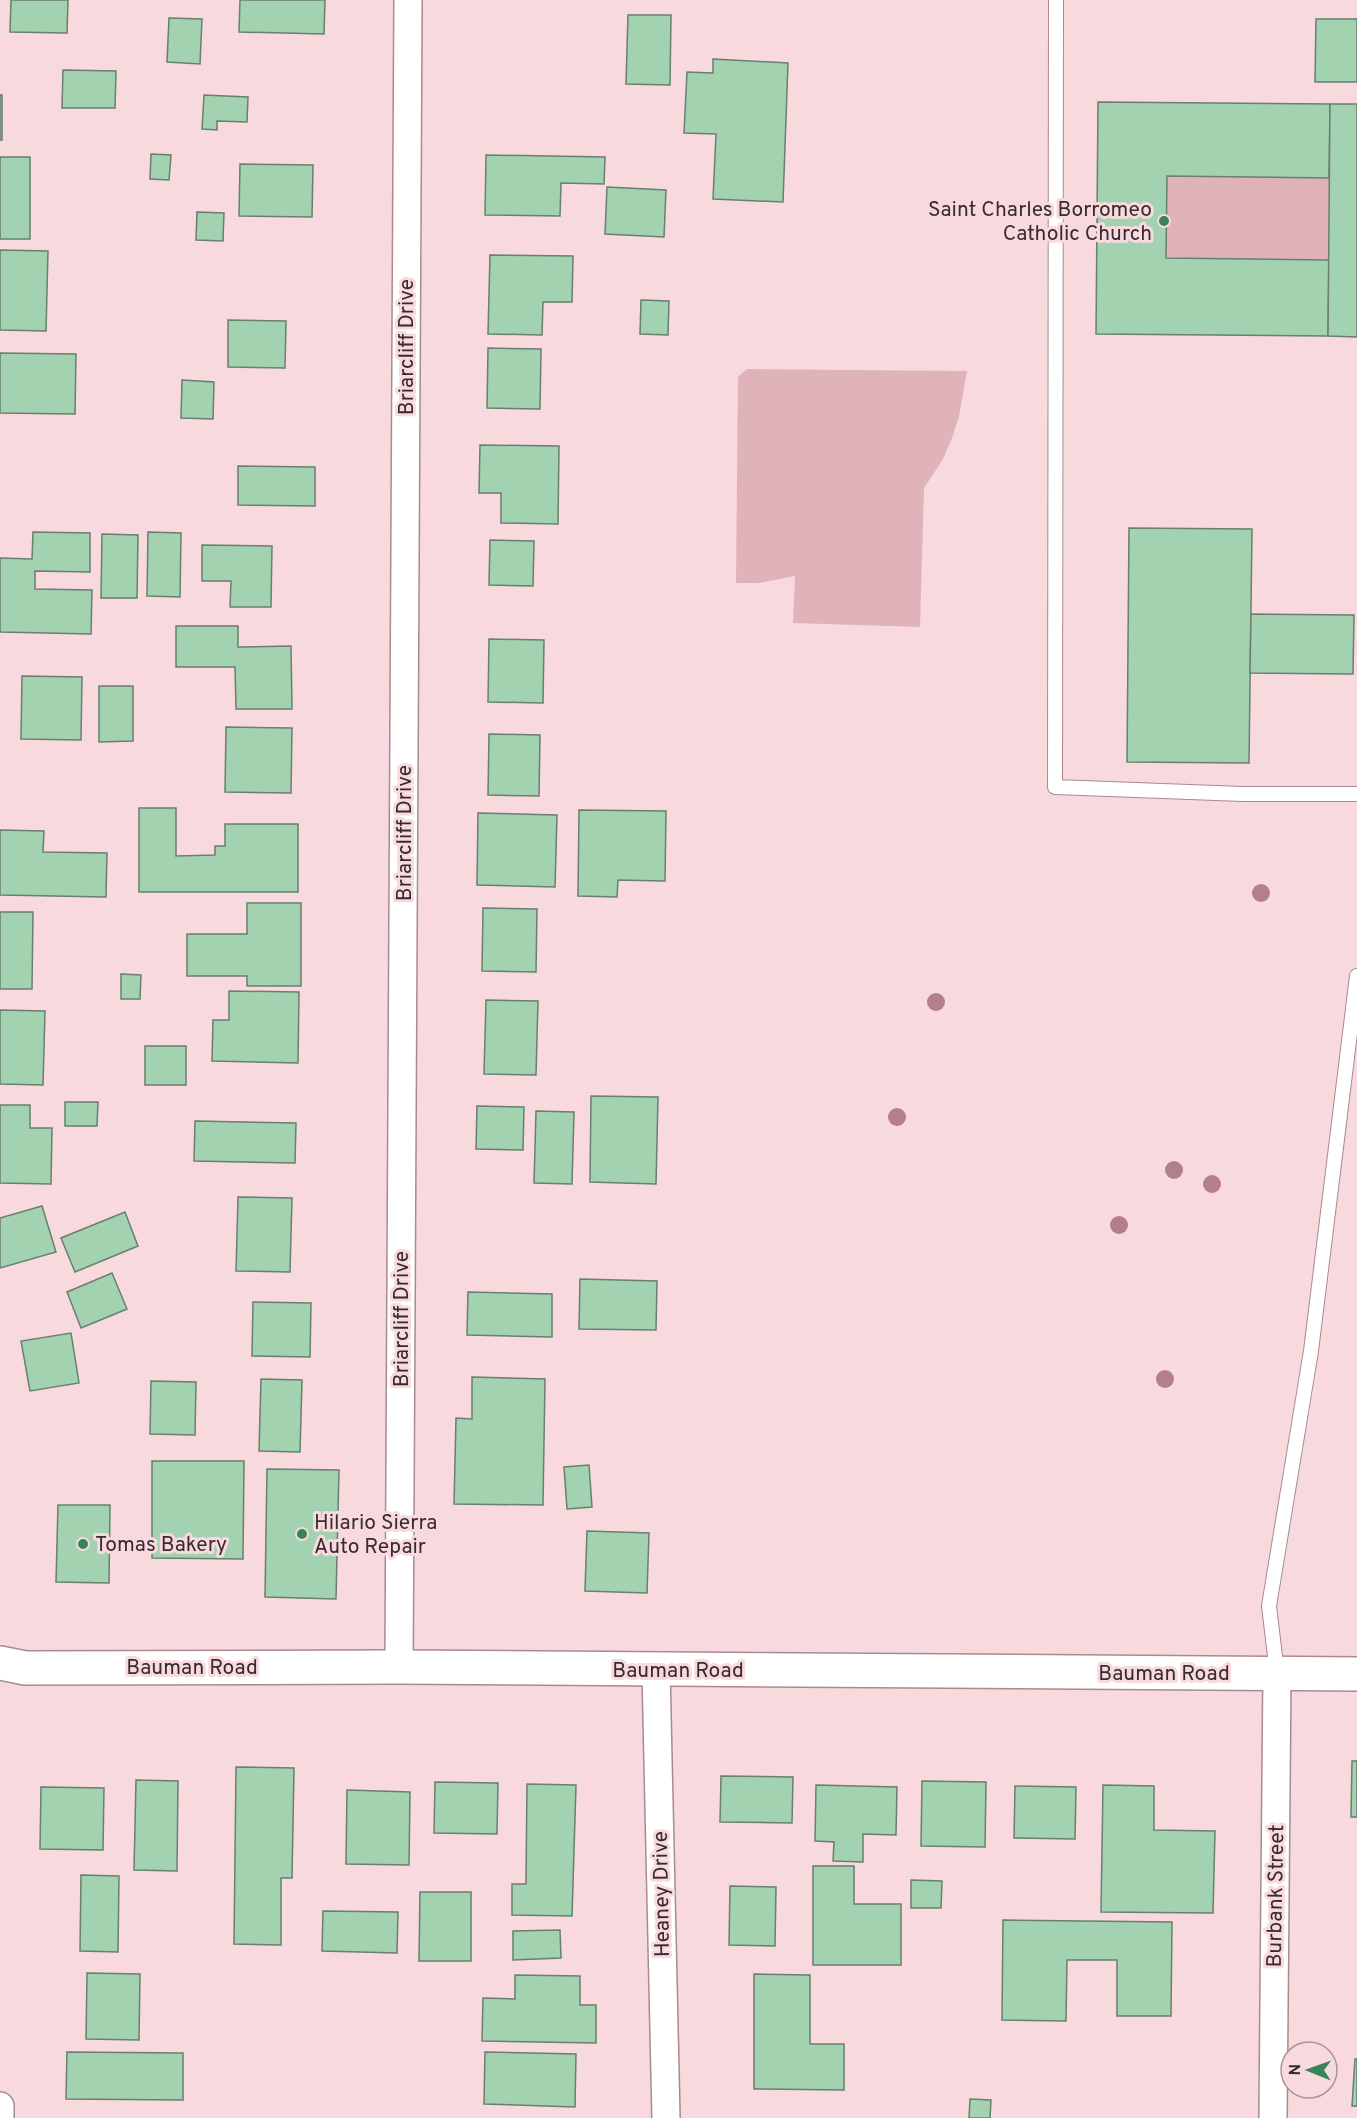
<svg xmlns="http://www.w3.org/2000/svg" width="1357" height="2118" font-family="Overpass,sans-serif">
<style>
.green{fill:#e0b3bb}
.building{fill:#a2d2b0;stroke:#697f6f;stroke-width:1.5}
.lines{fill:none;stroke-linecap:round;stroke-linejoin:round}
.service-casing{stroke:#a78b90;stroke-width:16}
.minor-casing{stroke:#a78b90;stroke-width:30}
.tertiary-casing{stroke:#a78b90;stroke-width:36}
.service{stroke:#fff;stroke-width:14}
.minor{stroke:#fff;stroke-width:27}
.tertiary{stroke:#fff;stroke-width:33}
.tree{fill:#b47f8c}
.poi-dot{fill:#378555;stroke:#f8d9de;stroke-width:2}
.labels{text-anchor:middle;stroke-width:6;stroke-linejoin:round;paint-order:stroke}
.poi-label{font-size:21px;fill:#372b2d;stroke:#f8d9de;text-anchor:start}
.street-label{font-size:21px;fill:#372b2d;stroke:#f8d9de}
</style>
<rect width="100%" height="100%" fill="#f8d9de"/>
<g class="green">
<path d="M 1167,176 L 1329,178 L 1329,260 L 1166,258 Z"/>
<path d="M 747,369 L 967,371 L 959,416 L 952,438 L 943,459 L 924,488 L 920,627 L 793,623 L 795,576 L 759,583 L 736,583 L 738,377 Z"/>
</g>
<g class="building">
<path d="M 11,0 L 68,0 L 67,33 L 10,32 Z"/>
<path d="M 240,0 L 325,0 L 324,34 L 239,32 Z"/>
<path d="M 628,15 L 671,15 L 670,85 L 626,84 Z"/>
<path d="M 169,18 L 202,19 L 200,64 L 167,62 Z"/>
<path d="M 1316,19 L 1357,19 L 1357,82 L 1315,82 Z"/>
<path d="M 713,59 L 788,63 L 783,202 L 713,199 L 716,134 L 684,133 L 687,72 L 713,73 Z"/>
<path d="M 63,70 L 116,71 L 115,108 L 62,108 Z"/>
<rect x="0" y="95" width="2" height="45"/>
<path d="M 204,95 L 248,97 L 247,122 L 217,121 L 217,130 L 202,129 Z"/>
<path d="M 1098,102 L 1330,104 L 1329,178 L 1167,176 L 1166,258 L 1329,260 L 1328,336 L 1096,334 Z"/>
<path d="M 1330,104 L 1357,104 L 1357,337 L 1328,336 Z"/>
<path d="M 151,154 L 171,155 L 169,180 L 150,179 Z"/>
<path d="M 486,155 L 605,157 L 604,184 L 561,183 L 560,216 L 485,215 Z"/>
<rect x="0" y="157" width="30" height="82"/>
<path d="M 240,164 L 313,165 L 312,217 L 239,216 Z"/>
<path d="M 607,187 L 666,190 L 664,237 L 605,234 Z"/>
<path d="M 197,212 L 224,213 L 223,241 L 196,240 Z"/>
<path d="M 0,250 L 48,251 L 46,331 L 0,330 Z"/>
<path d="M 490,255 L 573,256 L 572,302 L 543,302 L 542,335 L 488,334 Z"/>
<path d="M 641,300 L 669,301 L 668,335 L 640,334 Z"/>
<path d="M 228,320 L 286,321 L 285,368 L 228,367 Z"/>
<path d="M 488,348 L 541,349 L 540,409 L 487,408 Z"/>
<path d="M 0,353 L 76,354 L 75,414 L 0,413 Z"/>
<path d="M 182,380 L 214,382 L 213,419 L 181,418 Z"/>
<path d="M 480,445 L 559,446 L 558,524 L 501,523 L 501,493 L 479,493 Z"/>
<path d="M 238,466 L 315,467 L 315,506 L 238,505 Z"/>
<path d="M 1129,528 L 1252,529 L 1249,763 L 1127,762 Z"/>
<path d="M 33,532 L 90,533 L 90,572 L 35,571 L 35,589 L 92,590 L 91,634 L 0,632 L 0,558 L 32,559 Z"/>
<path d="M 148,532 L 181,533 L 180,597 L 147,596 Z"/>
<path d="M 102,534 L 138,535 L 137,598 L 101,598 Z"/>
<path d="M 490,540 L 534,541 L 533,586 L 489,585 Z"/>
<path d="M 202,545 L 272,546 L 271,607 L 230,607 L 231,581 L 202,581 Z"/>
<path d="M 1251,614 L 1354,615 L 1353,674 L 1250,673 Z"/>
<path d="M 176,626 L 238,626 L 238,647 L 291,646 L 292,709 L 236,709 L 235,667 L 176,667 Z"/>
<path d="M 489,639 L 544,640 L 543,703 L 488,702 Z"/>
<path d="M 22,676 L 82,677 L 81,740 L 21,739 Z"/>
<path d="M 99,686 L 133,686 L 133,741 L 99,742 Z"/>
<path d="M 226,727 L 292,728 L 291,793 L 225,792 Z"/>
<path d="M 489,734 L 540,735 L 539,796 L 488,795 Z"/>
<path d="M 139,808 L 176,808 L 176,856 L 215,855 L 215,846 L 225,846 L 225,824 L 298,824 L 298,892 L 139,892 Z"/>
<path d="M 579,810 L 666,811 L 665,881 L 618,880 L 617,897 L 578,896 Z"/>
<path d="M 478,813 L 557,815 L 555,887 L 477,885 Z"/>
<path d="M 0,830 L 44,831 L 43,852 L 107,853 L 106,897 L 0,895 Z"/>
<path d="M 247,903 L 301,903 L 301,986 L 247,986 L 247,976 L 187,976 L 187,934 L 247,934 Z"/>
<path d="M 483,908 L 537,909 L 536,972 L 482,971 Z"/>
<path d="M 0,912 L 33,912 L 32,989 L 0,989 Z"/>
<path d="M 121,974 L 141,975 L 140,999 L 121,999 Z"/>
<path d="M 229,991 L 299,992 L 298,1063 L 212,1061 L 213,1020 L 229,1020 Z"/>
<path d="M 486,1000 L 538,1001 L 536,1075 L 484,1074 Z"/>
<path d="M 0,1010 L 45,1011 L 43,1085 L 0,1084 Z"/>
<rect x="145" y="1046" width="41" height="39"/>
<path d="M 591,1096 L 658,1097 L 656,1184 L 590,1182 Z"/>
<path d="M 65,1102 L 98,1102 L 97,1126 L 65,1126 Z"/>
<path d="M 0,1105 L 30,1105 L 30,1128 L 52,1128 L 51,1184 L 0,1183 Z"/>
<path d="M 477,1106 L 524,1107 L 523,1150 L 476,1149 Z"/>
<path d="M 536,1111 L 574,1112 L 572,1184 L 534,1183 Z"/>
<path d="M 195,1121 L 296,1123 L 295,1163 L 194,1161 Z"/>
<path d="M 238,1197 L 292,1198 L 290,1272 L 236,1271 Z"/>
<path d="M 42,1206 L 56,1252 L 0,1268 L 0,1218 Z"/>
<path d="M 125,1212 L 138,1246 L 75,1272 L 61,1238 Z"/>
<path d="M 112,1273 L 127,1309 L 81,1328 L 67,1292 Z"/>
<path d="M 580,1279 L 657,1281 L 656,1330 L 579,1329 Z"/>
<path d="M 468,1292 L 552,1294 L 552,1337 L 467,1335 Z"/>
<path d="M 253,1302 L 311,1303 L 310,1357 L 252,1356 Z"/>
<path d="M 71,1333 L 79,1383 L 30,1391 L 21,1341 Z"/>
<path d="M 472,1377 L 545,1379 L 543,1505 L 454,1504 L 456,1418 L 472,1419 Z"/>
<path d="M 261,1379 L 302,1380 L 300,1452 L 259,1451 Z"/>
<path d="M 151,1381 L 196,1382 L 195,1435 L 150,1434 Z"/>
<path d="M 152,1461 L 244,1461 L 243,1559 L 152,1558 Z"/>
<path d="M 589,1465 L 592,1507 L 567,1509 L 564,1467 Z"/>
<path d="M 267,1469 L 339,1470 L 336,1599 L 265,1597 Z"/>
<path d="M 58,1505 L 110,1505 L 109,1583 L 56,1582 Z"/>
<path d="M 587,1531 L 649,1533 L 647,1593 L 585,1591 Z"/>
<path d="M 1352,1761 L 1357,1761 L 1357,1817 L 1351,1817 Z"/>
<path d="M 236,1767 L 294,1768 L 292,1878 L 281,1878 L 281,1945 L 234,1944 Z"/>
<path d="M 721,1776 L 793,1777 L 792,1823 L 720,1822 Z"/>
<path d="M 136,1780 L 178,1781 L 177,1871 L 134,1870 Z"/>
<path d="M 922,1781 L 986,1782 L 985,1847 L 921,1846 Z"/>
<path d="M 435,1782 L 498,1783 L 497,1834 L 434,1833 Z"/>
<path d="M 527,1784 L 576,1785 L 572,1916 L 512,1915 L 512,1884 L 526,1884 Z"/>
<path d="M 816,1785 L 897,1787 L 896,1835 L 863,1834 L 863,1862 L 833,1861 L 834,1842 L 815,1841 Z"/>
<path d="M 1103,1785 L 1154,1786 L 1154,1830 L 1215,1831 L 1213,1913 L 1101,1912 Z"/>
<path d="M 1015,1786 L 1076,1787 L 1075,1839 L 1014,1838 Z"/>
<path d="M 41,1787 L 104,1788 L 103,1850 L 40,1849 Z"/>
<path d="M 347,1790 L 410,1792 L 409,1865 L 346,1864 Z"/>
<path d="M 813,1866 L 854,1866 L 854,1904 L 901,1904 L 901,1965 L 813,1965 Z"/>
<path d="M 81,1875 L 119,1876 L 118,1952 L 80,1951 Z"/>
<path d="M 911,1880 L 942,1881 L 941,1908 L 911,1908 Z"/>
<path d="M 730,1886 L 776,1887 L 775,1946 L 729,1945 Z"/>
<path d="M 420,1892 L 471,1892 L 471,1961 L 419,1961 Z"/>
<path d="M 323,1911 L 398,1912 L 397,1953 L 322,1951 Z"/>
<path d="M 1003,1920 L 1172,1922 L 1171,2016 L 1117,2016 L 1117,1960 L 1067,1960 L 1066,2021 L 1002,2020 Z"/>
<path d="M 560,1930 L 561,1958 L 513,1960 L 513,1931 Z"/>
<path d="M 87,1973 L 140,1974 L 139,2040 L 86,2039 Z"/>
<path d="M 754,1974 L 810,1975 L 810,2044 L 844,2044 L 844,2090 L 754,2089 Z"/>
<path d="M 515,1975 L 580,1976 L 580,2005 L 596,2005 L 596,2043 L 482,2041 L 483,1998 L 515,1999 Z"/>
<path d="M 67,2052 L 183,2053 L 183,2100 L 66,2099 Z"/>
<path d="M 485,2052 L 576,2054 L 575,2107 L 484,2104 Z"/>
<path d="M 1355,2059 L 1357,2059 L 1357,2106 L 1352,2106 Z"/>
<path d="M 970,2099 L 991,2100 L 990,2118 L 969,2118 Z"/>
</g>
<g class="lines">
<defs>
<g id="service">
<path d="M 1056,0 L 1055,787 L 1243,794 L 1357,794"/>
<path d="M 1277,1673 L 1269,1606 L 1311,1351 L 1357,976"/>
</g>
<g id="minor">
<path d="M 399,1667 L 408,0"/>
<path d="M 656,1670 L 666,2118"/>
<path d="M 0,2106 L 0,2118"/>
<path d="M 1273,2118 L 1277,1673"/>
</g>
<path id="tertiary" d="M 0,1663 L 25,1668 L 399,1667 L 1357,1674"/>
</defs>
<use href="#service" class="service-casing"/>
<use href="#minor" class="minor-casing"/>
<use href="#tertiary" class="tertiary-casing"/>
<use href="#service" class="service"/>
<use href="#minor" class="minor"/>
<use href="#tertiary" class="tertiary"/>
</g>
<g class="tree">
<circle cx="1261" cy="893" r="9"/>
<circle cx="936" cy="1002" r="9"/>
<circle cx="897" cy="1117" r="9"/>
<circle cx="1174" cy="1170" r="9"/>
<circle cx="1212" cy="1184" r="9"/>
<circle cx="1119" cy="1225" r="9"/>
<circle cx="1165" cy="1379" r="9"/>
</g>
<g class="poi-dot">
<circle cx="1164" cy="221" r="6"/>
<circle cx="302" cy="1534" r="6"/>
<circle cx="83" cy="1544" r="6"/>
</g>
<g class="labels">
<g class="poi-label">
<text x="1152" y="216" text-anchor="end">Saint Charles Borromeo<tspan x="1152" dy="24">Catholic Church</tspan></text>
<text x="314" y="1529">Hilario Sierra<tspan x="314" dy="24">Auto Repair</tspan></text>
<text x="95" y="1551">Tomas Bakery</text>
</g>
<g class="street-label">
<text transform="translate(406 347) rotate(-90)" y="7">Briarcliff Drive</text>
<text transform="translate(404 833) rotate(-90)" y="7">Briarcliff Drive</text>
<text transform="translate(401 1319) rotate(-90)" y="7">Briarcliff Drive</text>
<text x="192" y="1674">Bauman Road</text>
<text x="678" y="1677">Bauman Road</text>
<text x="1164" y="1680">Bauman Road</text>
<text transform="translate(661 1894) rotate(-91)" y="7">Heaney Drive</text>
<text transform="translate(1275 1896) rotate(-89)" y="7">Burbank Street</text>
</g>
</g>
<g transform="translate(1309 2070) rotate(271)"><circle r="28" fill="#f8d9de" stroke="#ab9397" stroke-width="1.5"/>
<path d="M0-4.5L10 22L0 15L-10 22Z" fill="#378555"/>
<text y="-9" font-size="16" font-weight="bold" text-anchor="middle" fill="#372b2d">N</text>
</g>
</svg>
